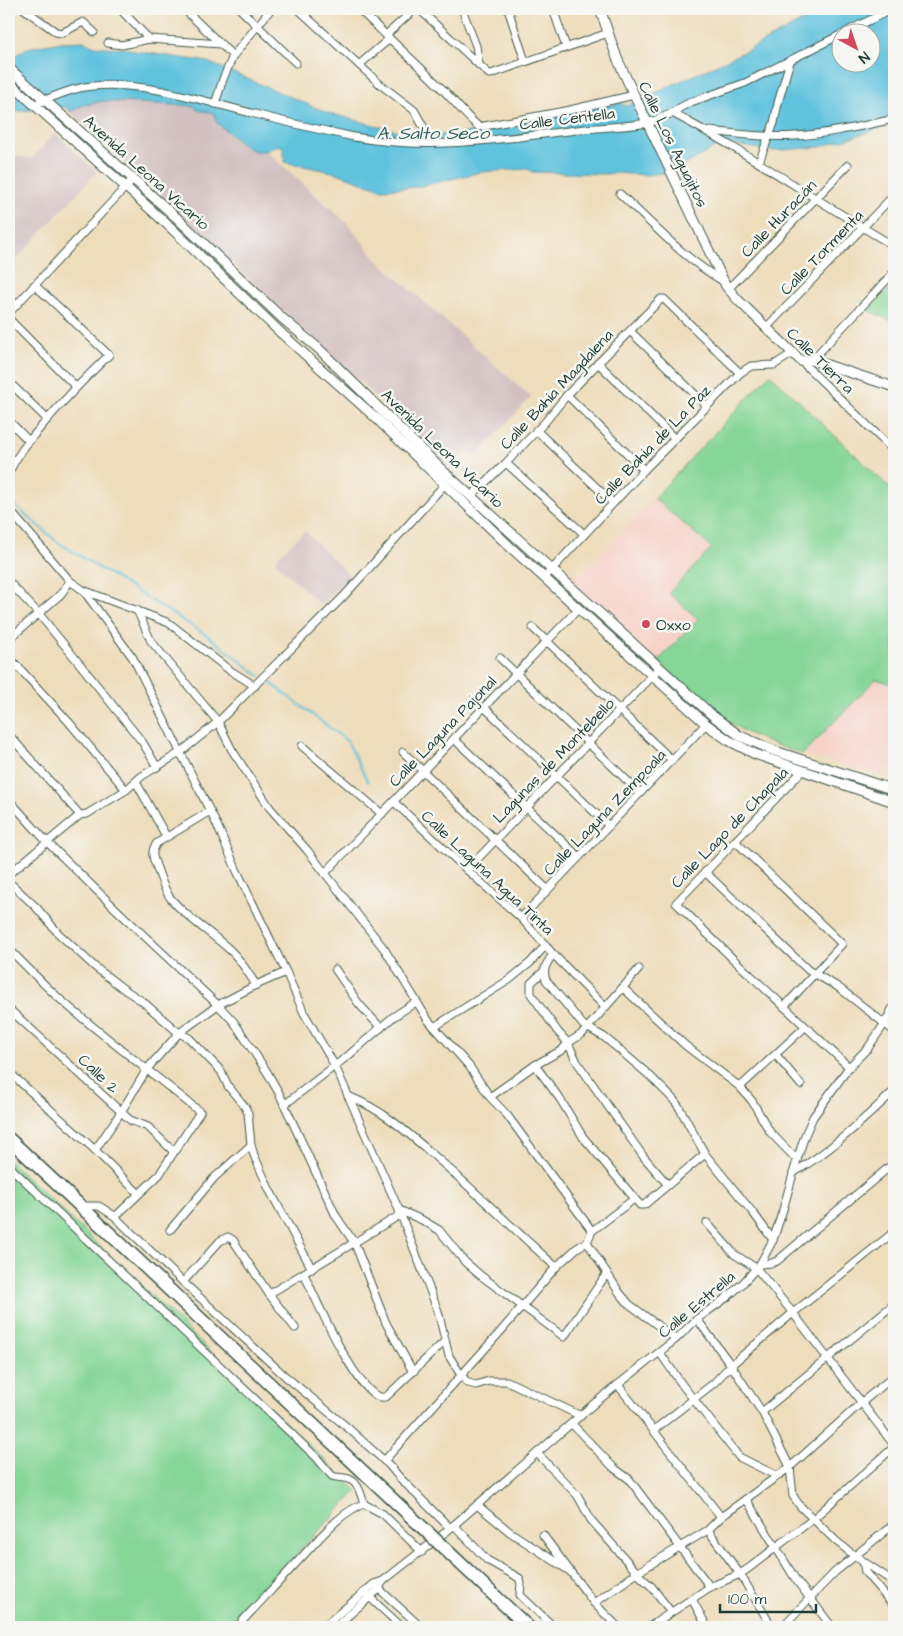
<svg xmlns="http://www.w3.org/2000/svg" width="903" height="1636" font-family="'Architects Daughter',sans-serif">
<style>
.built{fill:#f7d1c7}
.industrial{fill:#d2bfc0}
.green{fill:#85d697;stroke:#528a66}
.water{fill:#60c3de;stroke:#408089;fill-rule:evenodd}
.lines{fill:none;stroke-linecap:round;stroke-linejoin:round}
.stream{stroke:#60c3de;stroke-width:2}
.minor-casing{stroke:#3e5548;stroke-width:9}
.tertiary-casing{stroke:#3e5548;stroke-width:11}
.motorway-casing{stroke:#3e5548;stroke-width:15}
.minor{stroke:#fff;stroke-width:7}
.tertiary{stroke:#fff;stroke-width:9}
.motorway{stroke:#fff;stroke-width:12}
.motorway-bridge-casing{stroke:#3e5548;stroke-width:15;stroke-linecap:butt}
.motorway-bridge{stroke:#fff;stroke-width:12}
.poi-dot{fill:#d1495b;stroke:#f6f6f2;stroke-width:2}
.labels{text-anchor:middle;stroke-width:5;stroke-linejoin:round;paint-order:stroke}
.street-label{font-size:16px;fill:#1f3d34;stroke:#f6f6f2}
.poi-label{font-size:16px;fill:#1f3d34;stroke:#f6f6f2;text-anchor:start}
.water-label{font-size:18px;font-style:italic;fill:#2f5e5e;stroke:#f6f6f2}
</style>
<rect width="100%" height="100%" fill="#f6f6f2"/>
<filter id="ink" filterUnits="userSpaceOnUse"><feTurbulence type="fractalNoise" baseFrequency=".02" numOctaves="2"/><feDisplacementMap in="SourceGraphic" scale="10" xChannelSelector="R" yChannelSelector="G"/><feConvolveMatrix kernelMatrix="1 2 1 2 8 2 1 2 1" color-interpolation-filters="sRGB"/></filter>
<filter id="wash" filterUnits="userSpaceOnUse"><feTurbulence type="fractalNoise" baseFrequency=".0096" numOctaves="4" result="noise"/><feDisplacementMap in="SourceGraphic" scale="20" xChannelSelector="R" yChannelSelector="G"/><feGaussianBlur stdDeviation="1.12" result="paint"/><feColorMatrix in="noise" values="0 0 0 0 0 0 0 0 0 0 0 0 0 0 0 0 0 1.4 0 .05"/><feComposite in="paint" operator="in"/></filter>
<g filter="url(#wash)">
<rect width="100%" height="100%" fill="#edb"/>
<g class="built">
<path d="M 654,498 L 712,548 L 670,593 L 698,619 L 658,661 L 570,580 L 576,573 L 580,576 Z"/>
<path d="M 876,679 L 894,685 L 894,763 L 882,776 L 803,754 Z"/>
</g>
<g class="industrial">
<path d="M 101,101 L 194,106 L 198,110 L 213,113 L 218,124 L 232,137 L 240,143 L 260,152 L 266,151 L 347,223 L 378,261 L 531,397 L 476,456 L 469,449 L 458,461 L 460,463 L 454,470 L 402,424 L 364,386 L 70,112 L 85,104 L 90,105 L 92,102 L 95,103 Z"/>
<path d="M 55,133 L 97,172 L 9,267 L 9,156 L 32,158 Z"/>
<path d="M 305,531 L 350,576 L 321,605 L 275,562 L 278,556 Z"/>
</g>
<g class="green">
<path d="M 894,283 L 894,322 L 868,310 Z"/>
<path d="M 770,374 L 894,492 L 894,685 L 876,679 L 803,754 C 787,749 771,744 756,737 C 718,720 688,689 658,661 L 698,619 L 669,593 L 712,548 L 654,498 Z"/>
<path d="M 9,1160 L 357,1491 L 227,1627 L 9,1627 Z"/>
</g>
<path class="water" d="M 825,9 L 894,9 L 894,124 L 820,147 L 772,151 L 729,144 L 716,147 L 672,172 L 645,175 L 617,173 L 605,174 L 532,172 L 528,169 L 481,172 L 417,187 L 381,189 L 337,173 L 285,162 L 283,147 L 278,145 L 266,151 L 254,151 L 246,147 L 218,124 L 213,113 L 198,110 L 194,106 L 101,101 L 95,103 L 92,102 L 90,105 L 85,104 L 70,112 L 65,107 L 9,112 L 9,60 L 27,48 L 62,42 L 83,41 L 95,46 L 129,49 L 135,51 L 208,62 L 328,113 L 393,130 L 424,136 L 462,134 L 488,127 L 620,103 L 627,106 L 748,50 ZM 840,32 L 870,32 L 870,62 L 840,62 Z"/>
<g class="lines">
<g class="stream">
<path d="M 12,503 L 56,541 L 208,636 L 260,676"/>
<path d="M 264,678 L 347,741 L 368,782"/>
</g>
</g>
</g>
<g filter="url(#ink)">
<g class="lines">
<defs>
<g id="minor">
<path d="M 24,9 L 56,32 L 62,33 L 83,22 L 94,32"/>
<path d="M 120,9 L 149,39"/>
<path d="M 184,9 L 233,56"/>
<path d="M 240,9 L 296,63"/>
<path d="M 298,9 L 381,85 L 414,110 L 423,126"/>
<path d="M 359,9 C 384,34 410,57 435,82 C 451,96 462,113 479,127 L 570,110 L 634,95"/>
<path d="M 419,9 L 489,74 L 491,74 L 608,33"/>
<path d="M 462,9 L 476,46 L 479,65"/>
<path d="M 508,9 L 525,61"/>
<path d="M 553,9 L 566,47"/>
<path d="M 846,32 L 892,9"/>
<path d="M 386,35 L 415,9"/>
<path d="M 108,43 L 122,45 L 149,39 L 221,44"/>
<path d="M 359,65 L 389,39"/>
<path d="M 35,104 C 53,97 72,88 92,86 C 147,81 202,101 255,114 C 288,123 321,130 354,137 C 431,151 500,139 576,130 C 598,127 625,127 647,123 C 655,121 664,117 672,113 C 749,153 819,203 894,246"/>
<path d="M 215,104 L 223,79 L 233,56 L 271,9"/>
<path d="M 672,113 L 681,107 L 691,102 L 745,83 L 840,35"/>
<path d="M 710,131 C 738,134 767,138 795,136 C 828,134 862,126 894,119"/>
<path d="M 759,162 L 774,123 L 778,103 L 790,61"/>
<path d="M 620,194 C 653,224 684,259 723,281"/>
<path d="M 728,289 L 848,165"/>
<path d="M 9,313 L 133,179"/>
<path d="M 9,319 L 76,387"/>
<path d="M 766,328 L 894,195"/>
<path d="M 630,331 L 707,406"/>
<path d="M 812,360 L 894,272"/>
<path d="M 801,361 L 894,451"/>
<path d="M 598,363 L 675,439"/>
<path d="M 9,382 L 47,419"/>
<path d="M 567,395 L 644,470"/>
<path d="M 9,421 L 29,441"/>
<path d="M 536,430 L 613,503"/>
<path d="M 506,463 L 584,534"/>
<path d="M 9,472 C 17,455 28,442 40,428 C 62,402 85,378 109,355 C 84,332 60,307 34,285"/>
<path d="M 471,496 L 506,463 L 545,422 L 567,395 L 661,299 L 664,299 L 740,373"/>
<path d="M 9,497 L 12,513 L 70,581 L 83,590 L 169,623 L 228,669 L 255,686"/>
<path d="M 544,578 L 644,470 L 740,373 L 751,366 L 774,365 L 793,353"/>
<path d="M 9,582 L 39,614 L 79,663 L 143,743 L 157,767"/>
<path d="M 83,590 L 133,658 L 217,825 L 237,871 L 286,972 L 304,1013 L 335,1066 L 399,1210 L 438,1311 L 449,1356 L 461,1375 L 468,1383 L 476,1385 L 489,1381 L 507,1381 L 581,1416"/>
<path d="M 137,610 L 151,641 L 218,722 L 232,750 L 270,808 L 307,850 L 385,950 L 428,1020 L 469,1066 L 490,1097 L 507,1115 L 592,1231 L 587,1242 L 577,1248 L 556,1267 L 502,1330 L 384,1461"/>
<path d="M 533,628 L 672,760"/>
<path d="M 9,639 L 61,594 L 70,581"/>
<path d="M 9,657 L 68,721 L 126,790"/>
<path d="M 500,658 L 640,793"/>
<path d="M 484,707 L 609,826"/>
<path d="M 9,735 L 80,815"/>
<path d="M 454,739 L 579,857"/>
<path d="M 302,746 L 382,814"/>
<path d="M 403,752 L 548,890"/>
<path d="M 803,770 L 676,903 L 731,957 L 849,1067"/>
<path d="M 136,782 L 166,836"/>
<path d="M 9,800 L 47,842 L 120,913 L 218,1005 L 234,1022 L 267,1072 L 279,1093 L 336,1216 L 355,1244 L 386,1323 L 413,1372"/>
<path d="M 394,802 L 467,870 L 521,918 L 553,954 L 605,1007"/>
<path d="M 210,811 L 157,843 C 150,852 153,858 157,868 C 161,879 164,891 172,900 C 188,919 212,933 231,951 C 241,960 248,973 256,985"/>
<path d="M 735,841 L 842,944 L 784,1007"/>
<path d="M 467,870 L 659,669"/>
<path d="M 705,872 L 808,970 L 838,987 L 894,1031"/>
<path d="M 325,873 L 579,608"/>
<path d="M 9,874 L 80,815 L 87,814 L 126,790 L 142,776 L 181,752 L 218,722 L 344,596 L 445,484"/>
<path d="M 9,882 L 36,907 L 58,933 L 95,967 L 125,990 L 142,1001 L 179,1033 L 189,1038 L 221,1071 L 228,1086 L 245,1107 L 248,1113 L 251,1145 L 254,1155 L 269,1189 L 312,1269"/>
<path d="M 521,918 L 706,724"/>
<path d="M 9,949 C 26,966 43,984 61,1000 C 106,1039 154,1074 200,1112 L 159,1175 L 139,1194 L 95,1150 L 9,1072"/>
<path d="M 553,954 C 547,963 542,969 546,980 L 583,1025 L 604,1037 L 621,1051 L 650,1076 L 673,1099 L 679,1107 L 705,1154 L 754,1214 L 773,1240"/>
<path d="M 335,969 L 359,1004 L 381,1028"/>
<path d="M 544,971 L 531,983 L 531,994 L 558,1032 L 568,1043 L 577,1062 L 643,1156 L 668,1185"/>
<path d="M 622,987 L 686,1046 L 740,1087 L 752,1101 L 770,1132 L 797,1160"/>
<path d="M 9,1009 L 130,1120 L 148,1127 L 173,1151"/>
<path d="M 434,1027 L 509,980 L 530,963 L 546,945"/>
<path d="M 776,1055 L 801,1085"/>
<path d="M 535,1065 L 560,1099 L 583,1137 L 640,1205 L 644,1205 L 705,1154"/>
<path d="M 740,1087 L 805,1027"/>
<path d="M 348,1096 C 384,1110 409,1134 438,1159 C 478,1194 516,1231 556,1267"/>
<path d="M 490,1097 L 535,1065 L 562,1050 L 568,1043 L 582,1034 L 639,969"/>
<path d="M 284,1105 L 349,1055 L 393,1017 L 416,1002"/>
<path d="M 95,1150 L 121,1112 L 147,1069 L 179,1033 L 218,1005 L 256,985 L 286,972"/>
<path d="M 9,1166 L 316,1457 L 332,1476 C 337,1478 343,1477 349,1479 C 359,1483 361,1495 364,1504"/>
<path d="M 793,1173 C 832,1150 862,1121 894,1091"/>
<path d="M 139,1194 L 117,1215 L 117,1219 L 183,1282 L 285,1376 L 348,1428 L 389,1465 L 399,1477 L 450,1528"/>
<path d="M 80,1206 L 99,1206 L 116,1217"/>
<path d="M 399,1210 L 422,1220 L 439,1230 L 465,1262 L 480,1275 L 564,1337 L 607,1273"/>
<path d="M 707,1223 L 734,1254 L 756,1268 L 793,1313 L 894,1445"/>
<path d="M 170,1230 L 214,1178 L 251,1145"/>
<path d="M 592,1231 L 634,1199"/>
<path d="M 587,1242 L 619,1292 L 629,1304 L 676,1339"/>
<path d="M 760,1264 L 772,1263 L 777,1261 L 894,1163"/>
<path d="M 304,1274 C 313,1292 363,1411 387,1396 L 445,1341"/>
<path d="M 183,1282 L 220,1241 L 228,1237 L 233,1240 L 269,1294 L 295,1328"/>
<path d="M 269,1294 L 400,1215"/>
<path d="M 697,1319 L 731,1365 L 762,1412 L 790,1467 L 793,1496 L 800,1506 L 836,1541 L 855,1556 L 894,1582"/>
<path d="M 660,1353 L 683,1386 L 739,1457 L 777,1476"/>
<path d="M 618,1385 L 721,1517"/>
<path d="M 762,1412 L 894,1304"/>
<path d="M 572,1424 L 614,1468 L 629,1479 L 710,1587"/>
<path d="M 654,1430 L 714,1383 L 731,1365 L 793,1313 L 894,1232"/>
<path d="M 537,1453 L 578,1496 L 591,1520 L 640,1576 L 652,1587 L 671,1612"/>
<path d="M 746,1499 L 796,1580 L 832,1627"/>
<path d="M 477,1505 L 510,1532 L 568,1570"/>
<path d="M 454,1525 L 487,1560 L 519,1578 L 521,1583 L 520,1595 L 554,1627"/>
<path d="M 708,1530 L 740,1574 L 772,1627"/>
<path d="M 543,1535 L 594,1603 L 618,1627"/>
<path d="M 863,1561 L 865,1572 L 894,1606"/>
<path d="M 377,1587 L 421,1627"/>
<path d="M 366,1594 L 402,1627"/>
<path d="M 692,1599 L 707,1627"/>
<path d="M 594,1603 L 643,1569 L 708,1530 L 721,1517 L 790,1467 L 861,1403 L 894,1376"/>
<path d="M 237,1627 C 258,1604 279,1582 300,1559 C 316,1542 342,1510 364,1504 L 383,1514 L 422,1552"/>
<path d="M 323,1627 L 374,1584 L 383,1581"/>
<path d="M 335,1627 L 379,1589 L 383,1581 L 447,1531 L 596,1402 L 676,1339 L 697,1319 L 726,1298 L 742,1284 L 760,1264 L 773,1240 L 782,1213 L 797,1160 L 805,1135 L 813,1117 L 849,1067 L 868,1048 L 885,1023 L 894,1005"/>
<path d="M 649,1627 L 710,1587 L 740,1574 L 749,1568 L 813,1519 L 894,1447"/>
<path d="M 782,1627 L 835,1572 L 894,1524"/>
</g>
<g id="tertiary">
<path d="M 600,9 L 617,58 L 634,95 L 726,286 L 738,300 L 801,361 L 812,360 L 894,387"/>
<path d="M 9,68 L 178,219 L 282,318 L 319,349 L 441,469 L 713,716 L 740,736 L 775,751 L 894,790"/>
<path d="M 9,82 L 169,226 L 282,334 L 376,418 L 509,546 L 706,724 L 728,740 L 755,754 L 894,802"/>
</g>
<g id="motorway">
<path d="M 9,1139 L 422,1527"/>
<path d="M 444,1548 L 528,1627"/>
</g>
</defs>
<use href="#minor" class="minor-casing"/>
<use href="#tertiary" class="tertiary-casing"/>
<use href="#motorway" class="motorway-casing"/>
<use href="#minor" class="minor"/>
<use href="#tertiary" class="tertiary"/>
<use href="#motorway" class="motorway"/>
<defs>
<path id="motorway-bridge" d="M 422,1527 L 444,1548"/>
</defs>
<use href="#motorway-bridge" class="motorway-bridge-casing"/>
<use href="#motorway-bridge" class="motorway-bridge"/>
</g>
</g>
<circle class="poi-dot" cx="646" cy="624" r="5"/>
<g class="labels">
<g class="street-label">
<text transform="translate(567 118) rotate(-7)" y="6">Calle Centella</text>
<text transform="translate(674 144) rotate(64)" y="6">Calle Los Aguajitos</text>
<text transform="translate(147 172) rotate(42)" y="6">Avenida Leona Vicario</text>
<text transform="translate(778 218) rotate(-46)" y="6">Calle Huracán</text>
<text transform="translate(821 252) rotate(-46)" y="6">Calle Tormenta</text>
<text transform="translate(821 360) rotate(44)" y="6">Calle Tierra</text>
<text transform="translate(556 389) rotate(-47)" y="6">Calle Bahía Magdalena</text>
<text transform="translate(652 444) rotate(-46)" y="6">Calle Bahía de La Paz</text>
<text transform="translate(443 448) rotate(44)" y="6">Avenida Leona Vicario</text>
<text transform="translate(442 731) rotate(-46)" y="6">Calle Laguna Pajonal</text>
<text transform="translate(553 760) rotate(-46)" y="6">Lagunas de Montebello</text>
<text transform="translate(604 812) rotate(-46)" y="6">Calle Laguna Zempoala</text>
<text transform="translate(729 827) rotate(-46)" y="6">Calle Lago de Chapala</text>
<text transform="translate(488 872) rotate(43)" y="6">Calle Laguna Agua Tinta</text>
<text transform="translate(99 1073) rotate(43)" y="6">Calle 2</text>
<text transform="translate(696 1304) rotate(-40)" y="6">Calle Estrella</text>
</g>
<g class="poi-label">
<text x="656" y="630">Oxxo</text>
</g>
<g class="water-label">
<text x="433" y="139">A. Salto Seco</text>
</g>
</g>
<rect width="903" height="1636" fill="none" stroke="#f6f6f2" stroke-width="30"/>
<g transform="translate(856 48) rotate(140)"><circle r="24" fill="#f6f6f2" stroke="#a0aca6"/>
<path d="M0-4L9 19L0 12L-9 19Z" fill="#d1495b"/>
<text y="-8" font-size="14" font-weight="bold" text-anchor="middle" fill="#1f3d34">N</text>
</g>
<path d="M720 1604v8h96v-8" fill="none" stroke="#1f3d34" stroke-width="2.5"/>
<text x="728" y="1604" font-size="15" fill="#1f3d34" stroke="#f6f6f2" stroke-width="4" paint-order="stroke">100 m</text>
</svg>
